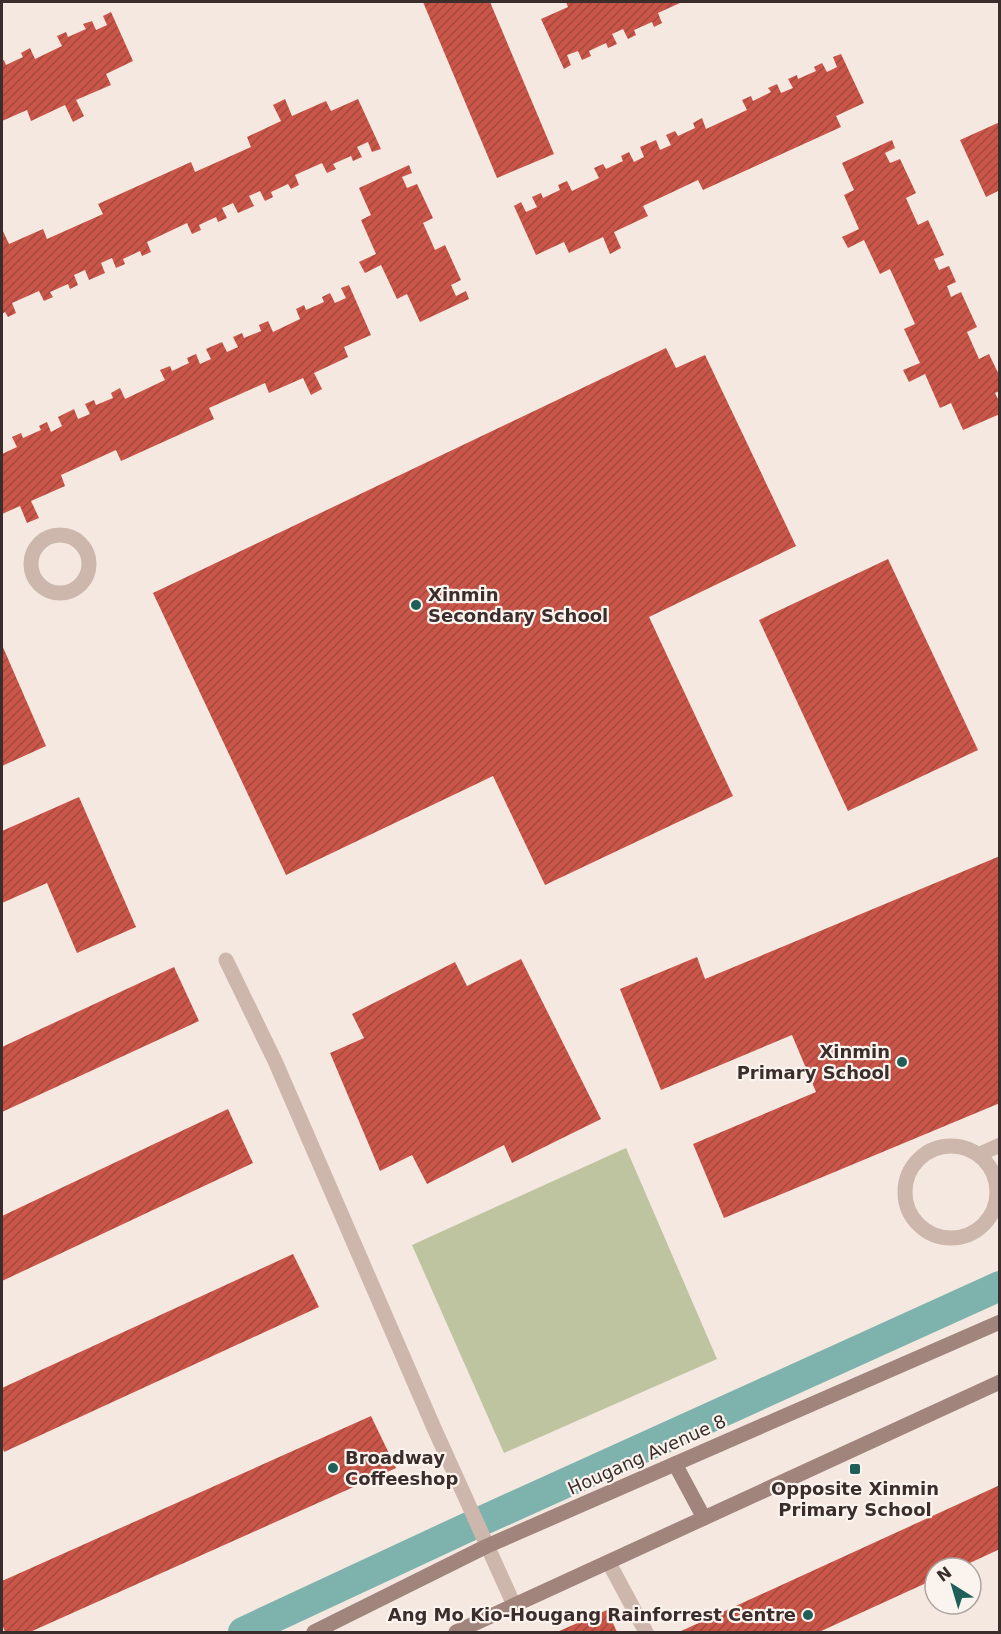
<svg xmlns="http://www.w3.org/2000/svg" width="1001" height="1634" font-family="'DejaVu Sans',sans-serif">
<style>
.garden{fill:#bdc49f}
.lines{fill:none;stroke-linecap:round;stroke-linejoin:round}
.canal{stroke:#7eb3ad;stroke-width:30}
.building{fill:url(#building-hatch)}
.service{stroke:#cdb6ab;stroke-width:15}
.secondary{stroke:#a1847c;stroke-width:15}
.poi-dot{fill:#1e5f5a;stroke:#fbf3ed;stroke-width:2}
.labels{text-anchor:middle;stroke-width:4.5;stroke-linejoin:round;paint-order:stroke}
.poi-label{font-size:18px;font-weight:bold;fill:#3b2d2b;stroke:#fbf3ed;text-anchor:start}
.street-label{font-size:18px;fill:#3b2d2b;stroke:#fbf3ed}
</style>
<defs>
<pattern id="building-hatch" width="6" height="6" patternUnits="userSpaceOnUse" patternTransform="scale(1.5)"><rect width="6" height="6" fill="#ca5649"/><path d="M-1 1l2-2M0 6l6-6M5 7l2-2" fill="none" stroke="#a5483d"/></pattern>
</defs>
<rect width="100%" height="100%" fill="#f4e8e0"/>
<path class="garden" d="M 626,1148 L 717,1359 L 504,1453 L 412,1245 Z"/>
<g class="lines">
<path class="canal" d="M 243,1632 L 477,1523 L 1000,1286"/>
</g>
<g class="building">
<path d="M 423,2 L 490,2 L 554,154 L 497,178 Z"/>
<path d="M 566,2 L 682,2 L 658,13 L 662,23 L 654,27 L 652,22 L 634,30 L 636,35 L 628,39 L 623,29 L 612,34 L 617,44 L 608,48 L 606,43 L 589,51 L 591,56 L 582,60 L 578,51 L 567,55 L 571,65 L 564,69 L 541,19 L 568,7 Z"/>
<path d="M 111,12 L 133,61 L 106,74 L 111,85 L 76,100 L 84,116 L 73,122 L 65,105 L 31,121 L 27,110 L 2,121 L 2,61 L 4,60 L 6,65 L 23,57 L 21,53 L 30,48 L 35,59 L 62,46 L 57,36 L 66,32 L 68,37 L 86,29 L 83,24 L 92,21 L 96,30 L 107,25 L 103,16 Z"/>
<path d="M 841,54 L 864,103 L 836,116 L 841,127 L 703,190 L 698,180 L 643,206 L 648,216 L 614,232 L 621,248 L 610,254 L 603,237 L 569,253 L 564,242 L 536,255 L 514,206 L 521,202 L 526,212 L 537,207 L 532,197 L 541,193 L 543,198 L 560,190 L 558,185 L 567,181 L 572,191 L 599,178 L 594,168 L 603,164 L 606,169 L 623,161 L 621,156 L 629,152 L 634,162 L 644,157 L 640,147 L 656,140 L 660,150 L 671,145 L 666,135 L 675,131 L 678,136 L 695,128 L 693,123 L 702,118 L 706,129 L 747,110 L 742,100 L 751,96 L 753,101 L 771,92 L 768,88 L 777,84 L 781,93 L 793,88 L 788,79 L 797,75 L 798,79 L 816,71 L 814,67 L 822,63 L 827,72 L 837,67 L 833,57 Z"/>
<path d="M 285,99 L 292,116 L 326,101 L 331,111 L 358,99 L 381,149 L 372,152 L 368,142 L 357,147 L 362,157 L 353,161 L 351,156 L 333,164 L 336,169 L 327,173 L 322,163 L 295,175 L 299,185 L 291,189 L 288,184 L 271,192 L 273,197 L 265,201 L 260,191 L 249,196 L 254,206 L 238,213 L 233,203 L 222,208 L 227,218 L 218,222 L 216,217 L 199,225 L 201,230 L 192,234 L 187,223 L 147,242 L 151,252 L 142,256 L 140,251 L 123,259 L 125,264 L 116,268 L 112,258 L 101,263 L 105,273 L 89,280 L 85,270 L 74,275 L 78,285 L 70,289 L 68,284 L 50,292 L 53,297 L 44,301 L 39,291 L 12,303 L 16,313 L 8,317 L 5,312 L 2,314 L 2,229 L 9,244 L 43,229 L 47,239 L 103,214 L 98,204 L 191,162 L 195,172 L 251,147 L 247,137 L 281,121 L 273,105 Z"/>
<path d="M 1000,122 L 1000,190 L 986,197 L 960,140 Z"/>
<path d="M 892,140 L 895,148 L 885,153 L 890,163 L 900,159 L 916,193 L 906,198 L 918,225 L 928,220 L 944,255 L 934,259 L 939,270 L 949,266 L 956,282 L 947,286 L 951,297 L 961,292 L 977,327 L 967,332 L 979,359 L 989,354 L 1000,377 L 1000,391 L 995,393 L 1000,403 L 1000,414 L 963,430 L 951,403 L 940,408 L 925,374 L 909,382 L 903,370 L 920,363 L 904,329 L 915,324 L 890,269 L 880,274 L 864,240 L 848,248 L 842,237 L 859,229 L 844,195 L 854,190 L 842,163 Z"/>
<path d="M 409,165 L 412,173 L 402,177 L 407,188 L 417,184 L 433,218 L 423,223 L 435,250 L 445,245 L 461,280 L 451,285 L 456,296 L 466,291 L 469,299 L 420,322 L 407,294 L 397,299 L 381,265 L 365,273 L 359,262 L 376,254 L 361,220 L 371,215 L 359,188 Z"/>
<path d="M 349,285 L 371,335 L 344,347 L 348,357 L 314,373 L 322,389 L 311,395 L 303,378 L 269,393 L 265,383 L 209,408 L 214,419 L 121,461 L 116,450 L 61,475 L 65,486 L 31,501 L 39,518 L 27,523 L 20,506 L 2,514 L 2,454 L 17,447 L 12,437 L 21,433 L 23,438 L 41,430 L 39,426 L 47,422 L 51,432 L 62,426 L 58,417 L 74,409 L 78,419 L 90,414 L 85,404 L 94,400 L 96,405 L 113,398 L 111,393 L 120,388 L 125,399 L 165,380 L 160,370 L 170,366 L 172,371 L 189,363 L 187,358 L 196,354 L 200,364 L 211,359 L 206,349 L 222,342 L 227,352 L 238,347 L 233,337 L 242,333 L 244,338 L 261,331 L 259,325 L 268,321 L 273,332 L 300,319 L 296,309 L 304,305 L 306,310 L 324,302 L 322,297 L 330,293 L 335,303 L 346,298 L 341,288 Z"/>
<path d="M 666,348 L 676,368 L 705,355 L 796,546 L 649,617 L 733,796 L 545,885 L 493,776 L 286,875 L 153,593 Z"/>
<path d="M 888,559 L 978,750 L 848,811 L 759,620 Z"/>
<path d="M 2,645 L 46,746 L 2,766 Z"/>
<path d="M 79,797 L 136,927 L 77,953 L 47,883 L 2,903 L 2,831 Z"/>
<path d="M 1000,856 L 1000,1103 L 724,1218 L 693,1144 L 816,1092 L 792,1035 L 661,1090 L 620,989 L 697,957 L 705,979 Z"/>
<path d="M 521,959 L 601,1119 L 512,1163 L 504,1145 L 427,1184 L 412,1155 L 380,1171 L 330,1053 L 364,1038 L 352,1014 L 455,962 L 467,986 Z"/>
<path d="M 174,967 L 199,1021 L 2,1112 L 2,1047 Z"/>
<path d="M 228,1109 L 253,1163 L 2,1281 L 2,1216 Z"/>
<path d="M 293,1254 L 319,1307 L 4,1452 L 2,1446 L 2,1388 Z"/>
<path d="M 371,1416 L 396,1468 L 30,1632 L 5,1632 L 2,1624 L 2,1581 Z"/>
<path d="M 1000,1485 L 1000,1549 L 959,1568 L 935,1568 L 935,1579 L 819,1632 L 679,1632 Z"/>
<path d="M 607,1610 L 617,1632 L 557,1632 Z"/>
</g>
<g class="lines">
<g class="service">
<circle cx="60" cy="564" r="29"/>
<path d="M 226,960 L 275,1061 L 434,1428 L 514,1605"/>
<circle cx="951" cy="1192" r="46"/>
<path d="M 980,1154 L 1000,1145"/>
<path d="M 609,1563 L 646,1632"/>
</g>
<g class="secondary">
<path d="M 675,1464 L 704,1518"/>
<path d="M 314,1632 L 487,1546 L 1000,1322"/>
<path d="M 456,1632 L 1000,1382"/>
</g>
</g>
<g class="poi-dot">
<circle cx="416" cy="605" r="6"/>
<circle cx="902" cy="1062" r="6"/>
<circle cx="333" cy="1468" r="6"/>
<rect x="849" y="1463" width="12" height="12" rx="3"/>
<circle cx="808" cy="1615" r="6"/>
</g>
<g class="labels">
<g class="poi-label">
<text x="428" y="601">Xinmin<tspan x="428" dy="21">Secondary School</tspan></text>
<text x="890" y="1058" text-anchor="end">Xinmin<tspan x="890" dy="21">Primary School</tspan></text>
<text x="345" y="1464">Broadway<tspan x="345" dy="21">Coffeeshop</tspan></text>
<text x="855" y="1495" text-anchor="middle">Opposite Xinmin<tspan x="855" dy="21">Primary School</tspan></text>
<text x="796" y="1621" text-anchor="end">Ang Mo Kio-Hougang Rainforrest Centre</text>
</g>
<g class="street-label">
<text transform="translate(647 1455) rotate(-24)" y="6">Hougang Avenue 8</text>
</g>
</g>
<rect width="1001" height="1634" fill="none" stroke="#3b2d2b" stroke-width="6"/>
<g transform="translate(953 1586) rotate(323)"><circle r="28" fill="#fbf3ed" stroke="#aea49f" stroke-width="1.5"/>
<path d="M0-4.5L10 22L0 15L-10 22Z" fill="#1e5f5a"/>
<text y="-9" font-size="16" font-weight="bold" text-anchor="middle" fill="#3b2d2b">N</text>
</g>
</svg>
